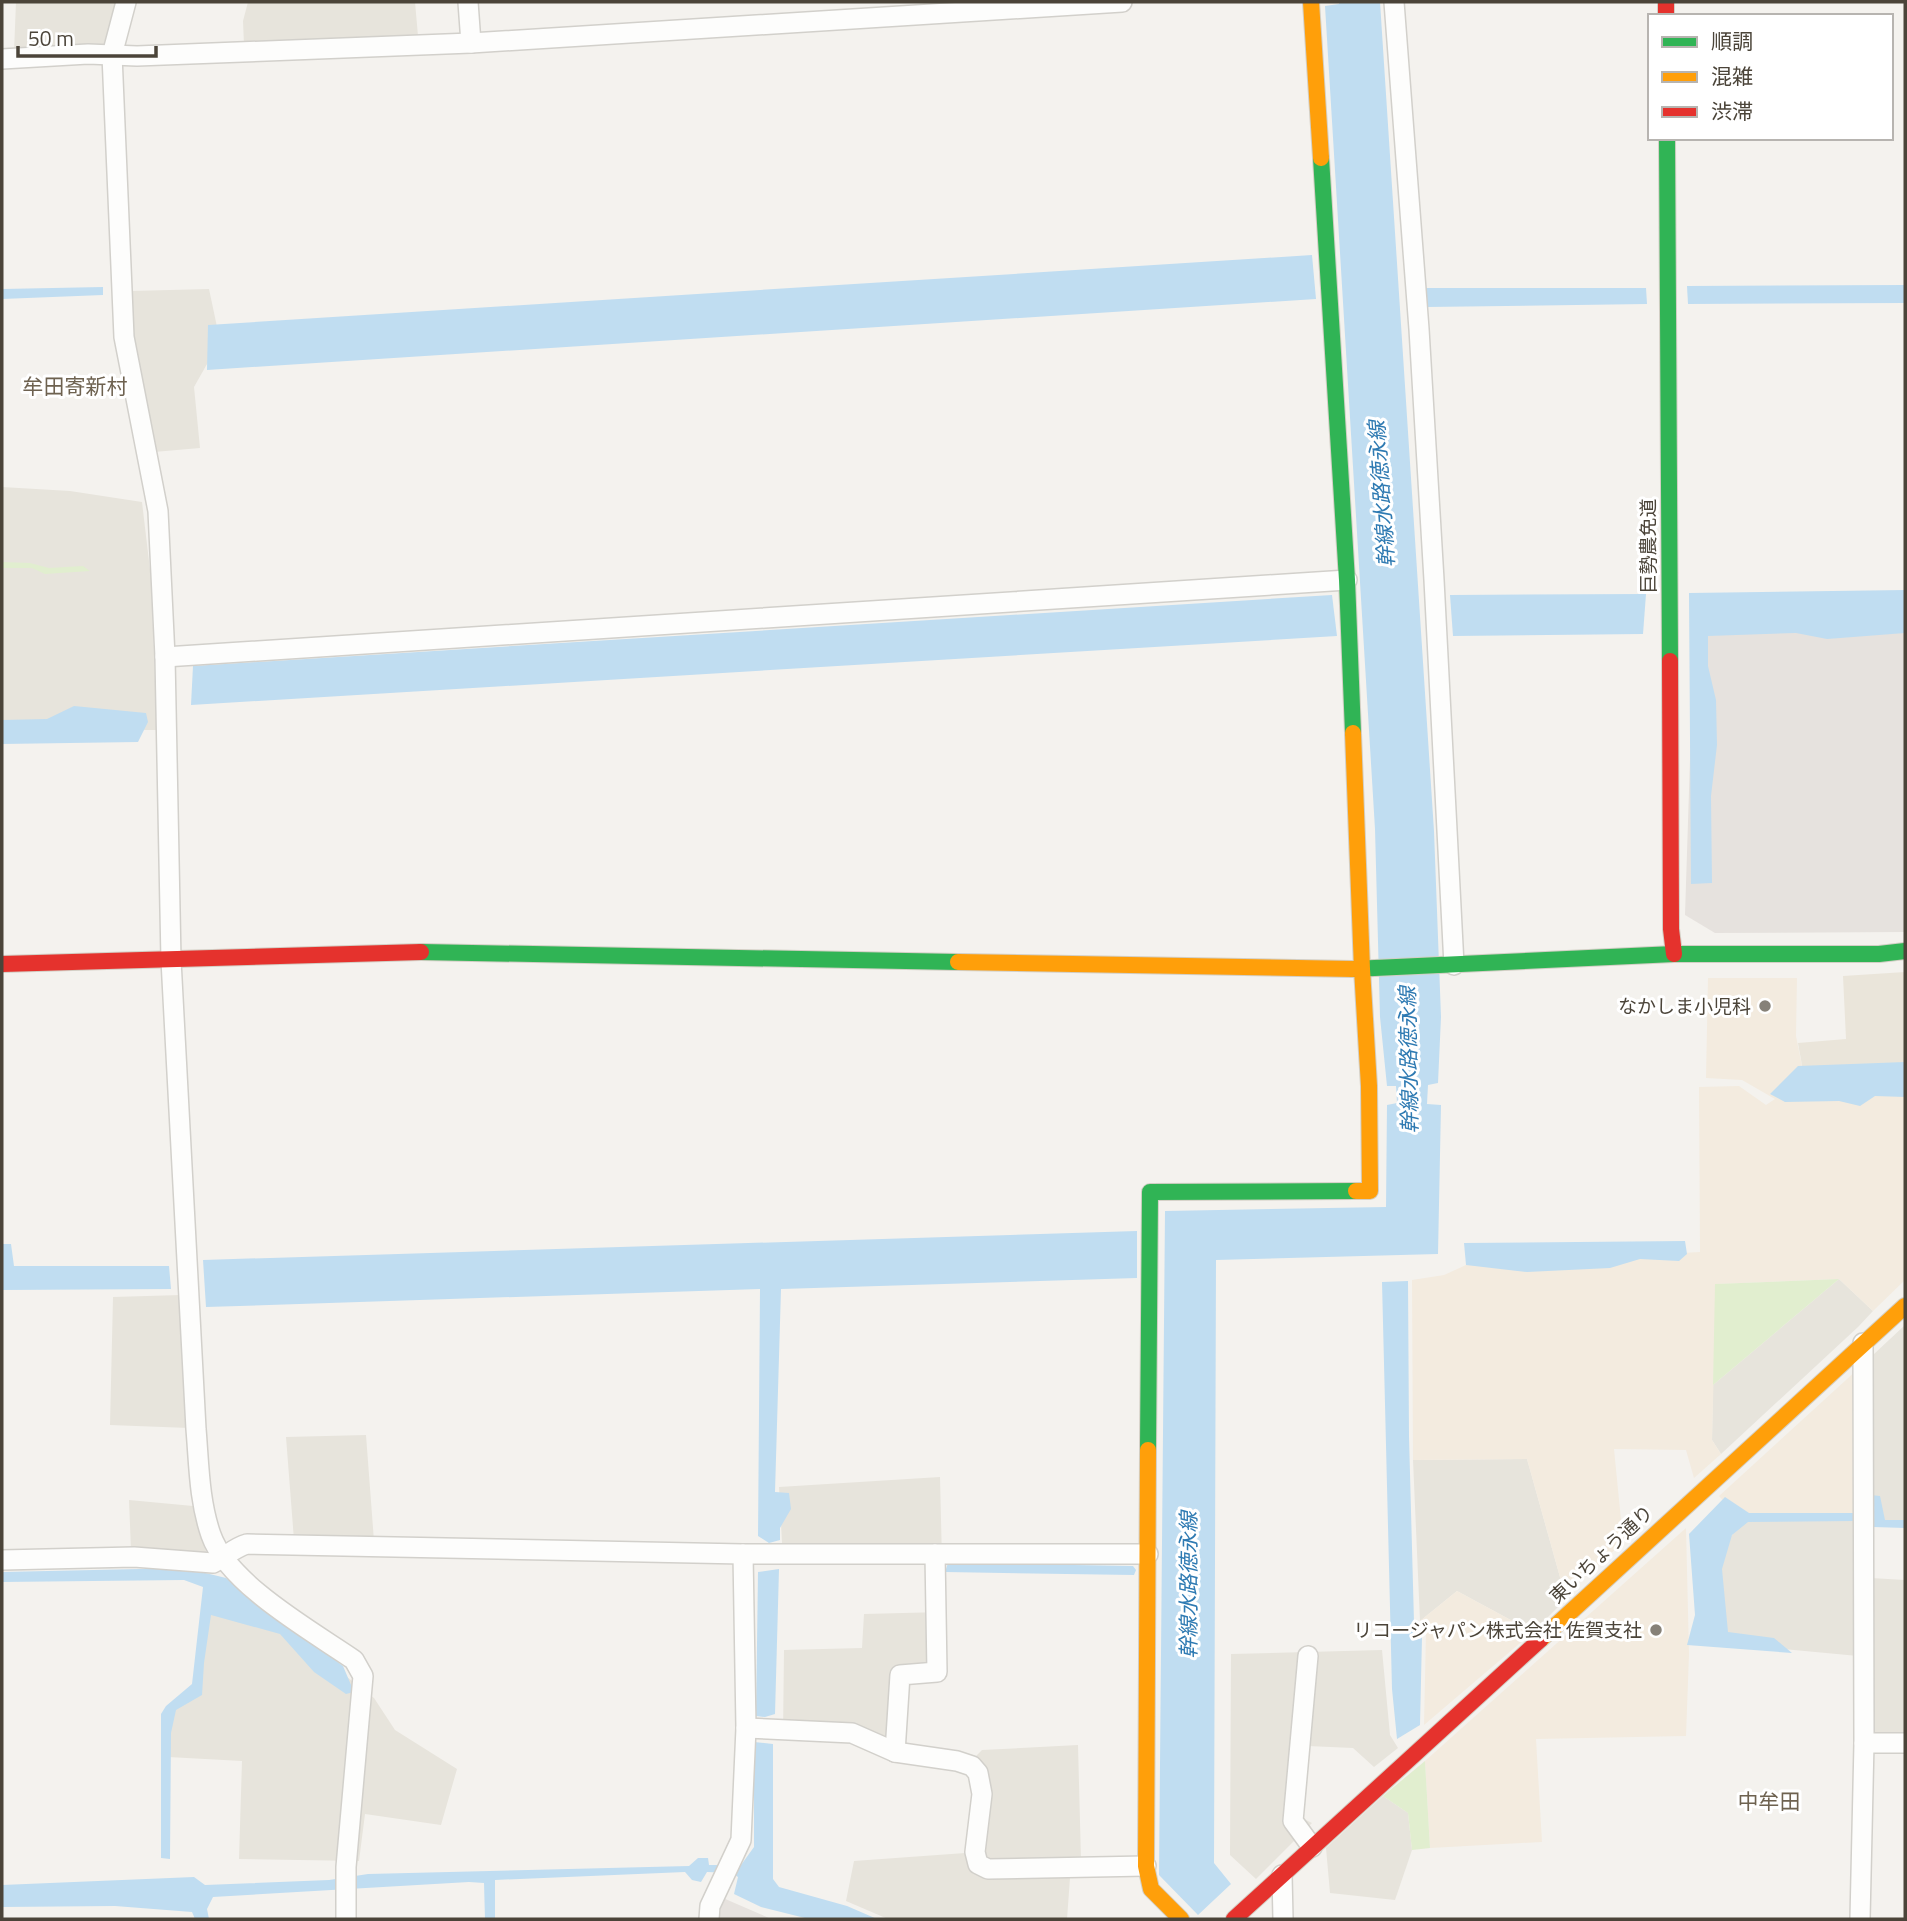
<svg xmlns="http://www.w3.org/2000/svg" width="1907" height="1921" font-family="'Titillium Web','Noto Sans JP',sans-serif">
<style>
.residential{fill:#e7e4dc}
.commercial{fill:#f3ebdf}
.industrial{fill:#e6e2de}
.education{fill:#eae5da}
.green{fill:#e1eecf}
.water{fill:#c0ddf1}
.lines{fill:none;stroke-linecap:round;stroke-linejoin:round}
.street-casing{stroke:#d2d0cb;stroke-width:22}
.fast-casing{stroke:#d3cfc5;stroke-width:18}
.slow-casing{stroke:#d3cfc5;stroke-width:18}
.jam-casing{stroke:#d3cfc5;stroke-width:18}
.street{stroke:#fdfdfc;stroke-width:19}
.fast{stroke:#30b455;stroke-width:16}
.slow{stroke:#ff9f0a;stroke-width:16}
.jam{stroke:#e5322d;stroke-width:16}
.poi-dot{fill:#868178;stroke:#fff;stroke-width:2.5}
.labels{text-anchor:middle;stroke-width:6;stroke-linejoin:round;paint-order:stroke}
.street-label{font-size:19px;fill:#4b4439;stroke:#fff}
.poi-label{font-size:19px;fill:#4b4439;stroke:#fff;text-anchor:end}
.neighbourhood-label{font-size:21px;fill:#6e6250;stroke:#fff}
.water-label{font-size:21px;font-style:italic;fill:#2e7ab2;stroke:#fff}
</style>
<rect width="100%" height="100%" fill="#f4f2ee"/>
<g class="residential">
<path d="M 16,2 L 118,2 L 107,44 L 14,52 Z"/>
<path d="M 248,2 L 415,2 L 418,36 L 244,45 L 243,21 Z"/>
<path d="M 209,289 L 220,341 L 194,387 L 200,448 L 154,452 L 133,345 L 131,291 Z"/>
<path d="M 2,487 L 70,491 L 142,502 L 151,578 L 157,730 L 2,730 Z"/>
<path d="M 1839,1279 L 1873,1311 L 1858,1327 L 1721,1454 L 1712,1440 L 1713,1385 Z"/>
<path d="M 181,1295 L 189,1428 L 110,1425 L 113,1297 Z"/>
<path d="M 1905,1325 L 1905,1523 L 1875,1523 L 1873,1532 L 1871,1578 L 1905,1580 L 1905,1749 L 1856,1748 L 1858,1656 L 1720,1643 L 1716,1556 L 1858,1369 Z"/>
<path d="M 366,1435 L 374,1541 L 294,1540 L 286,1437 Z"/>
<path d="M 1527,1459 L 1565,1595 L 1561,1604 L 1533,1632 L 1457,1591 L 1420,1621 L 1413,1460 Z"/>
<path d="M 940,1477 L 942,1561 L 783,1561 L 779,1487 Z"/>
<path d="M 129,1500 L 193,1506 L 208,1558 L 131,1550 Z"/>
<path d="M 207,1599 L 284,1628 L 374,1698 L 395,1730 L 457,1769 L 441,1825 L 365,1814 L 359,1861 L 239,1859 L 242,1761 L 168,1757 L 165,1715 L 196,1691 Z"/>
<path d="M 942,1612 L 943,1680 L 906,1683 L 903,1746 L 852,1738 L 783,1735 L 784,1650 L 862,1648 L 864,1614 Z"/>
<path d="M 1382,1650 L 1390,1735 L 1398,1748 L 1374,1767 L 1353,1748 L 1308,1746 L 1300,1817 L 1312,1823 L 1256,1879 L 1230,1855 L 1231,1654 Z"/>
<path d="M 1078,1745 L 1081,1860 L 1070,1878 L 1067,1919 L 888,1919 L 846,1901 L 854,1861 L 965,1853 L 973,1788 L 972,1760 L 982,1750 Z"/>
<path d="M 1383,1796 L 1408,1813 L 1412,1850 L 1395,1900 L 1330,1893 L 1326,1848 Z"/>
</g>
<g class="commercial">
<path d="M 1708,978 L 1797,978 L 1796,1036 L 1804,1076 L 1905,1092 L 1905,1280 L 1873,1311 L 1839,1279 L 1716,1284 L 1712,1440 L 1721,1454 L 1694,1478 L 1686,1450 L 1614,1449 L 1622,1530 L 1629,1537 L 1565,1595 L 1527,1459 L 1413,1460 L 1412,1280 L 1444,1275 L 1466,1265 L 1700,1252 L 1699,1087 L 1739,1086 L 1766,1105 L 1775,1099 L 1742,1080 L 1706,1078 Z"/>
<path d="M 1858,1369 L 1859,1518 L 1738,1517 L 1719,1496 Z"/>
<path d="M 1686,1528 L 1689,1654 L 1686,1736 L 1536,1739 L 1542,1842 L 1430,1848 L 1425,1761 Z"/>
<path d="M 1457,1591 L 1533,1632 L 1424,1725 L 1426,1632 L 1420,1621 Z"/>
</g>
<g class="industrial">
<path d="M 1905,624 L 1905,932 L 1715,933 L 1685,915 L 1694,635 Z"/>
<path d="M 723,1898 L 769,1918 L 776,1919 L 719,1919 Z"/>
</g>
<path class="education" d="M 1905,972 L 1905,1070 L 1804,1076 L 1798,1043 L 1846,1039 L 1843,976 Z"/>
<g class="green">
<path d="M 2,562 L 30,563 L 49,568 L 83,566 L 90,571 L 45,574 L 32,568 L 2,568 Z"/>
<path d="M 1839,1279 L 1713,1385 L 1715,1284 Z"/>
<path d="M 1425,1761 L 1430,1848 L 1412,1850 L 1408,1813 L 1383,1796 Z"/>
</g>
<g class="water">
<path d="M 1339,2 L 1380,2 L 1434,831 L 1441,1017 L 1438,1083 L 1428,1085 L 1427,1104 L 1441,1105 L 1438,1254 L 1216,1260 L 1214,1863 L 1231,1884 L 1198,1915 L 1159,1875 L 1165,1211 L 1386,1207 L 1387,1105 L 1397,1103 L 1396,1086 L 1387,1086 L 1380,1017 L 1375,829 L 1325,6 L 1339,4 Z"/>
<path d="M 1312,255 L 1316,299 L 207,370 L 208,325 Z"/>
<path d="M 1905,285 L 1905,303 L 1688,304 L 1687,286 Z"/>
<path d="M 103,287 L 103,295 L 2,299 L 2,289 Z"/>
<path d="M 1425,288 L 1646,288 L 1647,304 L 1427,307 Z"/>
<path d="M 1905,590 L 1905,633 L 1827,639 L 1796,633 L 1708,636 L 1708,666 L 1716,700 L 1717,745 L 1711,796 L 1712,883 L 1691,884 L 1689,593 Z"/>
<path d="M 1646,594 L 1643,634 L 1453,636 L 1450,595 Z"/>
<path d="M 1332,595 L 1337,636 L 191,705 L 193,666 Z"/>
<path d="M 74,706 L 146,713 L 148,722 L 138,742 L 2,744 L 2,720 L 47,719 Z"/>
<path d="M 1905,1062 L 1905,1097 L 1875,1096 L 1860,1106 L 1839,1101 L 1785,1102 L 1770,1094 L 1798,1066 Z"/>
<path d="M 1137,1231 L 1137,1278 L 781,1289 L 775,1492 L 789,1493 L 791,1509 L 780,1528 L 780,1540 L 769,1543 L 758,1536 L 760,1289 L 206,1307 L 203,1260 Z"/>
<path d="M 1685,1241 L 1687,1254 L 1679,1261 L 1640,1259 L 1610,1268 L 1527,1272 L 1466,1265 L 1464,1243 Z"/>
<path d="M 2,1244 L 11,1244 L 14,1266 L 169,1266 L 171,1289 L 2,1290 Z"/>
<path d="M 1408,1281 L 1409,1436 L 1414,1622 L 1422,1637 L 1420,1725 L 1397,1739 L 1392,1689 L 1382,1282 Z"/>
<path d="M 1871,1495 L 1880,1496 L 1885,1520 L 1905,1520 L 1905,1528 L 1873,1527 Z"/>
<path d="M 1725,1497 L 1749,1513 L 1855,1513 L 1854,1521 L 1748,1522 L 1732,1535 L 1722,1569 L 1728,1632 L 1774,1638 L 1792,1653 L 1687,1645 L 1695,1615 L 1689,1534 Z"/>
<path d="M 948,1563 L 1133,1566 L 1136,1570 L 1134,1575 L 945,1572 Z"/>
<path d="M 185,1568 L 226,1578 L 343,1666 L 354,1692 L 346,1694 L 314,1672 L 280,1634 L 211,1615 L 204,1663 L 202,1695 L 176,1710 L 171,1733 L 170,1859 L 161,1858 L 161,1714 L 166,1706 L 192,1684 L 203,1587 L 184,1580 L 2,1582 L 2,1572 Z"/>
<path d="M 779,1569 L 775,1714 L 765,1717 L 756,1716 L 758,1572 Z"/>
<path d="M 754,1742 L 773,1744 L 773,1879 L 779,1887 L 847,1906 L 877,1919 L 809,1919 L 761,1907 L 734,1894 L 738,1877 L 732,1873 L 707,1872 L 701,1882 L 692,1880 L 685,1872 L 495,1880 L 495,1919 L 485,1919 L 484,1883 L 469,1882 L 213,1897 L 207,1909 L 209,1919 L 195,1919 L 192,1912 L 115,1906 L 2,1907 L 2,1885 L 194,1877 L 205,1885 L 329,1880 L 368,1874 L 689,1866 L 698,1858 L 708,1858 L 709,1865 L 741,1865 L 754,1847 Z"/>
</g>
<g class="lines">
<defs>
<g id="street">
<path d="M 126,2 L 112,55 L 124,337 L 158,511 L 165,657 L 171,960 L 196,1429 C 199,1464 199,1501 211,1535 C 228,1584 312,1631 354,1660 L 363,1676 L 346,1867 L 346,1919"/>
<path d="M 468,2 L 471,43"/>
<path d="M 1394,2 L 1419,329 L 1434,580 L 1454,965"/>
<path d="M 2,59 L 88,54 L 137,56 L 471,43 L 1122,2"/>
<path d="M 165,657 L 1347,580"/>
<path d="M 2,1560 L 134,1557 L 213,1563 C 226,1557 233,1548 247,1544 L 743,1554 L 1148,1554"/>
<path d="M 1308,1656 L 1293,1821 L 1312,1847"/>
<path d="M 746,1728 L 852,1733 L 895,1752 L 957,1761 L 972,1766 L 978,1773 L 982,1794 L 975,1852 L 978,1864 L 988,1869 L 1146,1866"/>
<path d="M 1864,1743 L 1905,1743"/>
<path d="M 895,1752 L 900,1675 L 937,1672 L 935,1554"/>
<path d="M 1282,1875 L 1283,1919"/>
<path d="M 709,1919 L 710,1906 L 741,1840 L 746,1728 L 743,1554"/>
<path d="M 1860,1919 L 1864,1743 L 1863,1343"/>
</g>
<g id="fast">
<path d="M 1667,138 L 1670,661"/>
<path d="M 1321,158 L 1347,580 L 1353,733"/>
<path d="M 421,952 L 958,962"/>
<path d="M 1353,969 L 1674,954 L 1879,954 L 1905,951"/>
<path d="M 1148,1450 L 1150,1192 L 1356,1191"/>
</g>
<g id="slow">
<path d="M 1311,2 L 1321,158"/>
<path d="M 1353,733 L 1362,969 L 1369,1086 L 1370,1191 L 1356,1191"/>
<path d="M 958,962 L 1353,969"/>
<path d="M 1148,1450 L 1146,1866 L 1151,1889 L 1181,1919"/>
<path d="M 1541,1639 L 1905,1306"/>
</g>
<g id="jam">
<path d="M 1666,2 L 1666,16"/>
<path d="M 1670,661 L 1671,929 L 1674,954"/>
<path d="M 2,964 L 421,952"/>
<path d="M 1234,1919 L 1541,1639"/>
</g>
</defs>
<use href="#street" class="street-casing"/>
<use href="#fast" class="fast-casing"/>
<use href="#slow" class="slow-casing"/>
<use href="#jam" class="jam-casing"/>
<use href="#street" class="street"/>
<use href="#fast" class="fast"/>
<use href="#slow" class="slow"/>
<use href="#jam" class="jam"/>
</g>
<g class="poi-dot">
<circle cx="1765" cy="1006" r="7"/>
<circle cx="1656" cy="1630" r="7"/>
</g>
<g class="labels">
<g class="street-label">
<text transform="translate(1648 546) rotate(-90)" y="7">巨勢農免道</text>
<text transform="translate(1601 1554) rotate(-43)" y="7">東いちょう通り</text>
</g>
<g class="poi-label">
<text x="1751" y="1013">なかしま小児科</text>
<text x="1642" y="1637">リコージャパン株式会社 佐賀支社</text>
</g>
<g class="neighbourhood-label">
<text x="75" y="394">牟田寄新村</text>
<text x="1769" y="1809">中牟田</text>
</g>
<g class="water-label">
<text transform="translate(1382 494) rotate(-94)" y="7">幹線水路徳永線</text>
<text transform="translate(1409 1060) rotate(-91)" y="7">幹線水路徳永線</text>
<text transform="translate(1189 1585) rotate(-90)" y="7">幹線水路徳永線</text>
</g>
</g>
<rect width="1907" height="1921" fill="none" stroke="#4b4439" stroke-width="7"/>
<rect x="1648" y="14" width="245" height="126" fill="#ffffff" stroke="#b7b4b0" stroke-width="2"/>
<rect x="1662" y="37" width="35" height="10" fill="#30b455" stroke="#b7b4b0" stroke-width="2"/>
<text x="1711" y="49" font-size="21" fill="#4b4439">順調</text>
<rect x="1662" y="72" width="35" height="10" fill="#ff9f0a" stroke="#b7b4b0" stroke-width="2"/>
<text x="1711" y="84" font-size="21" fill="#4b4439">混雑</text>
<rect x="1662" y="107" width="35" height="10" fill="#e5322d" stroke="#b7b4b0" stroke-width="2"/>
<text x="1711" y="119" font-size="21" fill="#4b4439">渋滞</text>
<path d="M18 46v10h138v-10" fill="none" stroke="#4b4439" stroke-width="3.5"/>
<text x="28" y="46" font-size="21" fill="#4b4439" stroke="#ffffff" stroke-width="5" paint-order="stroke">50 m</text>
</svg>
